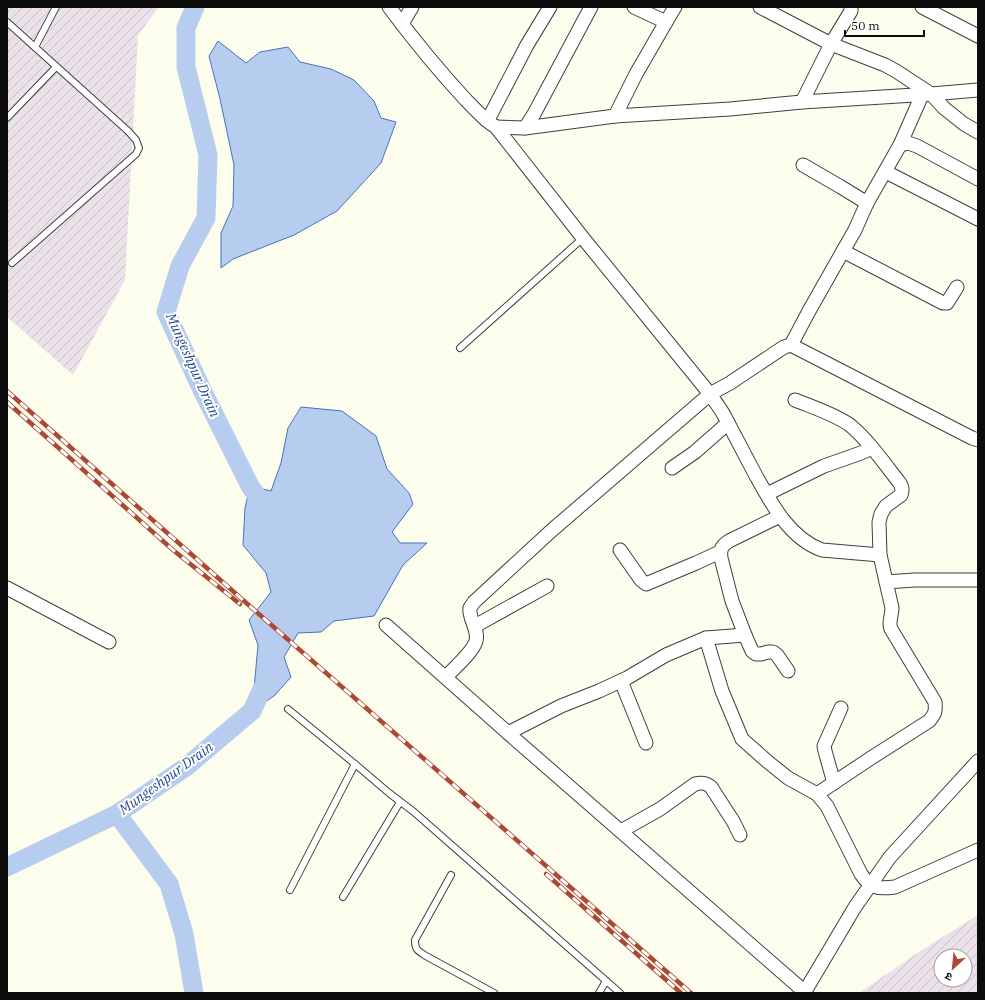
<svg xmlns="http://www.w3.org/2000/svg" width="985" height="1000" font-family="'IBM Plex Serif','Noto Sans Devanagari',serif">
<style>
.industrial{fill:url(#industrial-furrows);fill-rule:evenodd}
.water{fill:#b7cdef;stroke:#4673bd}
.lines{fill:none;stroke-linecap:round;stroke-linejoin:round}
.river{stroke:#b7cdef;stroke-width:19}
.service-casing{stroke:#3f3f3f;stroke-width:8}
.minor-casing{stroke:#3f3f3f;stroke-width:15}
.service{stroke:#fff;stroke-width:6}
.minor{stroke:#fff;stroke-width:13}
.rail-casing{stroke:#ab4934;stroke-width:4.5}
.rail{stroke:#fff;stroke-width:3;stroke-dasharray:9;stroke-linecap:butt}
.labels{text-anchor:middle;stroke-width:4;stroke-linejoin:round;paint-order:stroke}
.water-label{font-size:14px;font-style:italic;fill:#24488e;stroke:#fff}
</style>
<defs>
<pattern id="industrial-furrows" width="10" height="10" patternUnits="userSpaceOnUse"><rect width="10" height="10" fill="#eae1e9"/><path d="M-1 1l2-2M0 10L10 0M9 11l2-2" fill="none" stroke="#c8c0c7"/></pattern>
</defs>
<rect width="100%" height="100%" fill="#fcfdec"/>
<g class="industrial">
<path d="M 7,7 L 159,7 L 138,35 L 125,280 L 73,375 L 7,317 Z"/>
<path d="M 978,915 L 978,993 L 859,993 L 922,950 ZM 941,956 L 965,956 L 965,980 L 941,980 Z"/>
</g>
<g class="water">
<path d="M 218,41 L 246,63 L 260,52 L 288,47 L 300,62 L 331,69 L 354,80 L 374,101 L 381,118 L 396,122 L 381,163 L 337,211 L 294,235 L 233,259 L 221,268 L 221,233 L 233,206 L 234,165 L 220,99 L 209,56 Z"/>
<path d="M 301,407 L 342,411 L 376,436 L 387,469 L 409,493 L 413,504 L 392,532 L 400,543 L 427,543 L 403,565 L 374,616 L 334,621 L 321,632 L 298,633 L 284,657 L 291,677 L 274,696 L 252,711 L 258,645 L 249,620 L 271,592 L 266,573 L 243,545 L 245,508 L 250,486 L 271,491 L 281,463 L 288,428 Z"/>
</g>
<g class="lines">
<g class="river">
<path d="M 195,7 L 186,28 L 186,67 L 208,155 L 206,218 L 180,266 L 166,312 L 203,392 L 250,486 L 265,507"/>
<path d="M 117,814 L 169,884 L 184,934 L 194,993"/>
<path d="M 7,867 L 117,814 L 186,767 L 252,711 L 262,689"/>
</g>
<defs>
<g id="service">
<path d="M 7,22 L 128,131 L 136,140 L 139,148 L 136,154 L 12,263"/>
<path d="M 35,47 L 56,7"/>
<path d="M 7,118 L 56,67"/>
<path d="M 460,348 L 583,238"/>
<path d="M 288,709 L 355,764 L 389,793 L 414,812 L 620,993"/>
<path d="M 451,875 L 415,940 C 415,950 418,951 426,956 L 494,993"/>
<path d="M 290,890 L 355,764"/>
<path d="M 343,897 L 400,802"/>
<path d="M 599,993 L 606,981"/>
</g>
<g id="minor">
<path d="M 389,7 C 413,39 439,71 466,100 C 476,110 484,120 496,127 L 583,238 L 710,394 L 551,531 L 474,602 C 473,604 471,606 470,608 C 468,617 479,630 476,641 C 473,652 454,668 446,677"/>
<path d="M 634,7 L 666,22 L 675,7"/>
<path d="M 760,7 L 831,44 L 885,65 L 896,71 L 931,94 L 944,108 L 964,124 L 978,132"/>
<path d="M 922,7 L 978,36"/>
<path d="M 402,24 L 412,7"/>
<path d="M 802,102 L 831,44 L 851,11 L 851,7"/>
<path d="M 615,116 L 636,74 L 666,22"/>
<path d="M 486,120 L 490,116 L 527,45 L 550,7"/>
<path d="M 496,127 L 525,128 L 615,116 L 730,109 L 802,102 L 931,94 L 978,90"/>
<path d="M 525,128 L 534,114 L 591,7"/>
<path d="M 900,145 L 908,143 L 917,146 L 978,179"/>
<path d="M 803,165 L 841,187 L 867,203"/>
<path d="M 886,172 L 978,219"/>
<path d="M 843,251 L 943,303 L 947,303 L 957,287"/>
<path d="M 791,345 L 809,311 L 843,251 L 855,230 L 867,203 L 900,145 L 922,95"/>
<path d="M 795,400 C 812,407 837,415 851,426 C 870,442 884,463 899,482 C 902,486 903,490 901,495 L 886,506 L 881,514 L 879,522 L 880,555 L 892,608 C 892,616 888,622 891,629 L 935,702 C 936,712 935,714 929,721 L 871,758 L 817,794"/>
<path d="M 672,468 L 695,452 L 728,423"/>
<path d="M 767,494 L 824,466 L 861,453 L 872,448"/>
<path d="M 780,516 L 729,541 C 721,546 720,550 721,558 L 732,601 L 745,635 L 752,651 L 756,654 L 761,654 L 768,652 L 773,652 L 777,655 L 788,671"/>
<path d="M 620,550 L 641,580 L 646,584 L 696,563 L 720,552"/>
<path d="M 880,555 L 822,550 C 789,538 771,503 755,474 C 745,455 735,436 725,417 C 721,409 715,402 710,394 L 730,383 L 784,347 L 791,345 L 972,438 L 978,440"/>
<path d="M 886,582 L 914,580 L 978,580"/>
<path d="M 7,588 L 109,642"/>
<path d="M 386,625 L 508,733 L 806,993"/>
<path d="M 475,626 L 547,586"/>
<path d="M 706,638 L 722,691 L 742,739 L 768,762 L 788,778 L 817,794 L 827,806 L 861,874 C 871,889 879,889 895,887 L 978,850"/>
<path d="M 621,681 L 646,743"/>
<path d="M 508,733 L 561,706 L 599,691 L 627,678 L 666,655 L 706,638 L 745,635"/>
<path d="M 834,783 L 825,751 L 824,746 L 841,708"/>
<path d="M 621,831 L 660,809 L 695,784 C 702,782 706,783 711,787 L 733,821 L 740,835"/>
<path d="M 804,993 L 855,907 L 890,857 L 978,761"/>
</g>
</defs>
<use href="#service" class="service-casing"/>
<use href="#minor" class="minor-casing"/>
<use href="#service" class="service"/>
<use href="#minor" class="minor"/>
<defs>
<g id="rail">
<path d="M 7,391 L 252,608 L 691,993"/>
<path d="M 7,402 L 173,550 L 240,604"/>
<path d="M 546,874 L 681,993"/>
</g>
</defs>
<use href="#rail" class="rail-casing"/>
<use href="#rail" class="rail"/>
</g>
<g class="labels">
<g class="water-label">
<text transform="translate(193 365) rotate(66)" y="5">Mungeshpur Drain</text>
<text transform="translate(166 778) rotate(-36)" y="5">Mungeshpur Drain</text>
</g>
</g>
<rect width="985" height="1000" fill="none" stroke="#0c0c0c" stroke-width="16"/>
<g transform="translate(953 968) rotate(207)"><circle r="19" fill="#ffffff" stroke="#9e9e9e"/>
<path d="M0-3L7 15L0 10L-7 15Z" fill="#ab4934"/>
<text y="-6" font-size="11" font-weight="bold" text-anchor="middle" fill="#0c0c0c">उ</text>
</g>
<path d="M845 30v6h79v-6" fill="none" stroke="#0c0c0c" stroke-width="2"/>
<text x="851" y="30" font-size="12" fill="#0c0c0c" stroke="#ffffff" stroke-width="3" paint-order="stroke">50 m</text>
</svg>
